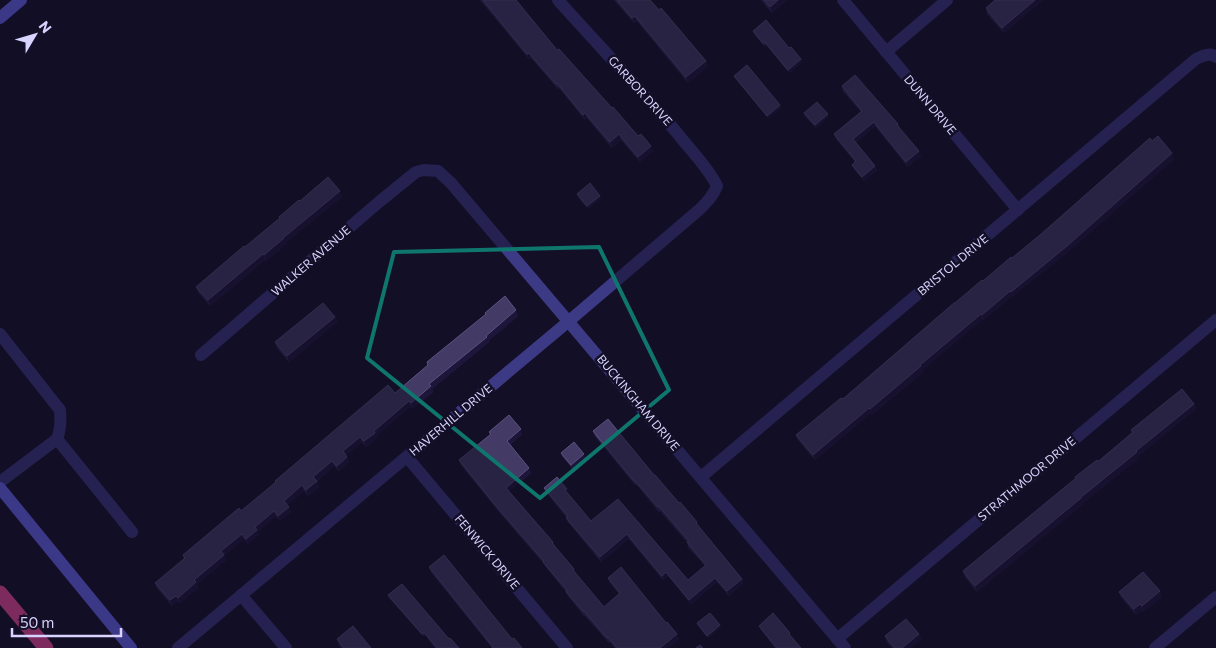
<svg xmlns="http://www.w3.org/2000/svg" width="1216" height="648" font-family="Commissioner,sans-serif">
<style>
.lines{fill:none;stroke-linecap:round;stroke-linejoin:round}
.street{stroke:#3d3a85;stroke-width:12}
.secondary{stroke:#6f6bff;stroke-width:12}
.highway{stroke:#ff4fa3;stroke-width:15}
.wall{fill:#312854}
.shaded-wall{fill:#1d163a}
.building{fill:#433a66;stroke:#5a527e}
.marked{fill:none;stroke:#0f766e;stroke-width:4;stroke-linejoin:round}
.labels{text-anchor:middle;stroke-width:5;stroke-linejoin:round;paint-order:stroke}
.street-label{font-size:12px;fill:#d9d4ff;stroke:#130f26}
</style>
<rect width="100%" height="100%" fill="#130f26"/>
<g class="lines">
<g class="street">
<path d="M 843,0 L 1018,210"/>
<path d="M 886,52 L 947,0"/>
<path d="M 0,334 L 60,410 C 61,421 61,429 57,439 L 0,482"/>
<path d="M 201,355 L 379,202 L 416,172 L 424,170 L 438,171 L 451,183 L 845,648"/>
<path d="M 57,439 L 132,532"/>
<path d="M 407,457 L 567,648"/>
<path d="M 701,477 L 1196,59 C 1202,56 1210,52 1216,57"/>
<path d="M 241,595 L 286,648"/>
<path d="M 837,639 L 1216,320"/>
<path d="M 178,648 L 569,321 L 700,209 C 707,202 713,196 717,186 C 708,167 691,151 678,134 C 640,88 598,45 558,0"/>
<path d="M 1155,648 L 1216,597"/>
</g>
<g class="secondary">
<path d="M 0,18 L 21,0"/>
<path d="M 0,488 L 131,648"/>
</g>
<path class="highway" d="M 0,593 L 46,648"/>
</g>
<g class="wall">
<path d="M 480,0 L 516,0 L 557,50 L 653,151 L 640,162 L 621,140 L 612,148 L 587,118 L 585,120 L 559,88 L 558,89 L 531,58 L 529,59 Z"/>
<path d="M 614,0 L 650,0 L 706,61 L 708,66 L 688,83 L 637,21 L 634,23 Z"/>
<path d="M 761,0 L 787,0 L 772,13 Z"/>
<path d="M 995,0 L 1043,0 L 1004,33 L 987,14 L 986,8 Z"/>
<path d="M 753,31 L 789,48 L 801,59 L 802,62 L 789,73 L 766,45 L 764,46 L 754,34 Z"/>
<path d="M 734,76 L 781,108 L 768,118 L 735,78 Z"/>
<path d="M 842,86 L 898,124 L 899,128 L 919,151 L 921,156 L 908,167 L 875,126 L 856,143 L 875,166 L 877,170 L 864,181 L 854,169 L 852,165 L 855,162 L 836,139 L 834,134 L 861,112 L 843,91 Z"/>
<path d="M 804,113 L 828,114 L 828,117 L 816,128 L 805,116 Z"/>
<path d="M 1152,141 L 1174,159 L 1069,251 L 1012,297 L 1012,296 L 984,320 L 983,319 L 922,370 L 923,372 L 872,415 L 871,413 L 815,460 L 798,440 L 796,435 L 843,399 L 955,303 L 1012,258 Z"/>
<path d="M 577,194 L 601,198 L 588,209 L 578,197 Z"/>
<path d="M 342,197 L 285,243 L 286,244 L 266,261 L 265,260 L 210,306 L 198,292 L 196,287 L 300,201 Z"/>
<path d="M 518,316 L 488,341 L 489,342 L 432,389 L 433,392 L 413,408 L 411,406 L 376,436 L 377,438 L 366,447 L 362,442 L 346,455 L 349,462 L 339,471 L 334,466 L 317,481 L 319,487 L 308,496 L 304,491 L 287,505 L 291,512 L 280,521 L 276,516 L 258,532 L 259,535 L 248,544 L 244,539 L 224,556 L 226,560 L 197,584 L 198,588 L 180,603 L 178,601 L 172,606 L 157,588 L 155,583 L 184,559 L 183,555 L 395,393 L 428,365 L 427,362 Z"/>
<path d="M 335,317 L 337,322 L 289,362 L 277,348 L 275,342 Z"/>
<path d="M 1194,404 L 1196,409 L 1138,456 L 1139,458 L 1083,503 L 1083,504 L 977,592 L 965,577 L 963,571 L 1132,433 L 1131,430 Z"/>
<path d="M 593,431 L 654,475 L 697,522 L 698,526 L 742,579 L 743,583 L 729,596 L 717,582 L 691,604 L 668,576 L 663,580 L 629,539 L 601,562 L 568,522 L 566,517 L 546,492 L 544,488 L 569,493 L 568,494 L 591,521 L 618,499 L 688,580 L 705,566 L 688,547 L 687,542 L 660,511 L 659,512 L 636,484 L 635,485 L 595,436 Z"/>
<path d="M 489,432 L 522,434 L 510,445 L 531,473 L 509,491 L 553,542 L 554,545 L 574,569 L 576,574 L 604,607 L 619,594 L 610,583 L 608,578 L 666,623 L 677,634 L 679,639 L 668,648 L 615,648 L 610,642 L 609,643 L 585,616 L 584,616 L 568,596 L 566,592 L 545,566 L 544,564 L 499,512 L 461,465 L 459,460 L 490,435 Z"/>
<path d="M 561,453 L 585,457 L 572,468 L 562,456 Z"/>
<path d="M 429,567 L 512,639 L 492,648 L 431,572 Z"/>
<path d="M 1119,592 L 1162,597 L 1143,612 L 1142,610 L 1136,615 L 1121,597 Z"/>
<path d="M 388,595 L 449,639 L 459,648 L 435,648 L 425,635 L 423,636 L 389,598 Z"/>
<path d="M 697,623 L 720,625 L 721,627 L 708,638 L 698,626 Z"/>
<path d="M 759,626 L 792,637 L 801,648 L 775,648 L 761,630 Z"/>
<path d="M 919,634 L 921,639 L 910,648 L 892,648 L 887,642 L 885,636 Z"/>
<path d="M 337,639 L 371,648 L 341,648 L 339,645 Z"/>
</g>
<g class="shaded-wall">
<path d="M 778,0 L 787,0 L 772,13 L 770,7 Z"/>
<path d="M 1035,0 L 1043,0 L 1004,33 L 1002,28 Z"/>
<path d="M 635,16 L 637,21 L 634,23 L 632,18 Z"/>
<path d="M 529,53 L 531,58 L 529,59 L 527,54 Z"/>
<path d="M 801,59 L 802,62 L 789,73 L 788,70 Z"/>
<path d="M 706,61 L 708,66 L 688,83 L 686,77 Z"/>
<path d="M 780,105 L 781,108 L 768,118 L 767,116 Z"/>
<path d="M 585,113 L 587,118 L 585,120 L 583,115 Z"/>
<path d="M 828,114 L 828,117 L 816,128 L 815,125 Z"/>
<path d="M 874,122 L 875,126 L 855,144 L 853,139 Z"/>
<path d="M 619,134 L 621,140 L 612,148 L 610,142 Z"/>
<path d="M 651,146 L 653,151 L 640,162 L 638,157 Z"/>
<path d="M 919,151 L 921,156 L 908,167 L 906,162 Z"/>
<path d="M 1172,153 L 1174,159 L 1069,251 L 1012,297 L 1011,292 Z"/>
<path d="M 875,166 L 877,170 L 864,181 L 862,177 Z"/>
<path d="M 340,191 L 342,197 L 285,243 L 286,244 L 266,261 L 264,255 L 283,238 Z"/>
<path d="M 600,196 L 601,198 L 588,209 L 587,206 Z"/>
<path d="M 263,254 L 265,260 L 210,306 L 208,300 Z"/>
<path d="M 1010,291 L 1012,296 L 984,320 L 982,315 Z"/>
<path d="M 516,310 L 518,316 L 488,341 L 489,342 L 432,389 L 433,392 L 413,408 L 411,403 L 429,384 Z"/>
<path d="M 981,314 L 983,319 L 922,370 L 923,372 L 872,415 L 870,409 L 920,365 Z"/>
<path d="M 335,317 L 337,322 L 289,362 L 287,356 Z"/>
<path d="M 409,401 L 411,406 L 376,436 L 377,438 L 366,447 L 364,441 L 374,431 Z"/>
<path d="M 1194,404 L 1196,409 L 1138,456 L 1139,458 L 1083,503 L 1083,504 L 977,592 L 975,586 L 1136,451 Z"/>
<path d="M 869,408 L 871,413 L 815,460 L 813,455 Z"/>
<path d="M 521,429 L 522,434 L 509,446 L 507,441 Z"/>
<path d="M 360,437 L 362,442 L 345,457 L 343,451 Z"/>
<path d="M 584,454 L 585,457 L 572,468 L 571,465 Z"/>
<path d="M 347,457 L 349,462 L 339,471 L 337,466 Z"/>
<path d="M 332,461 L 334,466 L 315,482 L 313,477 Z"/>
<path d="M 529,468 L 531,473 L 508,492 L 506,488 Z"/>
<path d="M 317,481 L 319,487 L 308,496 L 306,490 Z"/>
<path d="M 302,485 L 304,491 L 286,506 L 284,501 Z"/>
<path d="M 289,507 L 291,512 L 280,521 L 278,516 Z"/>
<path d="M 274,511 L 276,516 L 258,532 L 259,535 L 248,544 L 246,539 L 255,527 Z"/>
<path d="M 242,534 L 244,539 L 224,556 L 226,560 L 197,584 L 198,588 L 180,603 L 178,598 L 194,580 L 221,551 Z"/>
<path d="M 627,534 L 629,539 L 601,562 L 600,557 Z"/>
<path d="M 666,572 L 668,576 L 663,580 L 662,576 Z"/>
<path d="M 715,578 L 717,582 L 691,604 L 689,600 Z"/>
<path d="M 742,579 L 743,583 L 729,596 L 727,591 Z"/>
<path d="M 1160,591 L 1162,597 L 1143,612 L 1142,606 Z"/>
<path d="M 176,596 L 178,601 L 172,606 L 170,600 Z"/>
<path d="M 1140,604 L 1142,610 L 1136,615 L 1134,609 Z"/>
<path d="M 720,625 L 721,627 L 708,638 L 707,636 Z"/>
<path d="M 677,634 L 679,639 L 668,648 L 660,648 Z"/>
<path d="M 919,634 L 921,639 L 910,648 L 902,648 Z"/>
</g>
<g class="building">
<path d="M 483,0 L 516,0 L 557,50 L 559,49 L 612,108 L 613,107 L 638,136 L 641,134 L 651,146 L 638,157 L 619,134 L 610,142 L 585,113 L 583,115 L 557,83 L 556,84 L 529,53 L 527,54 Z"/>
<path d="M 617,0 L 650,0 L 659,10 L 661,8 L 706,61 L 686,77 L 635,16 L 632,18 Z"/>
<path d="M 764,0 L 778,0 L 770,7 Z"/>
<path d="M 995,0 L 1035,0 L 1002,28 L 986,8 Z"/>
<path d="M 766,20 L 789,48 L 791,47 L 801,59 L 788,70 L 765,42 L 763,43 L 753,31 Z"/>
<path d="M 747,65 L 780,105 L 767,116 L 734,76 Z"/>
<path d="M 855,75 L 898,124 L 897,125 L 919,151 L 906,162 L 874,122 L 853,139 L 875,166 L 862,177 L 852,165 L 856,161 L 834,134 L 862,111 L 842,86 Z"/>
<path d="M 817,102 L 828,114 L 815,125 L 804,113 Z"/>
<path d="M 1158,136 L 1172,153 L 1067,246 L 1011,292 L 1010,291 L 982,315 L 981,314 L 920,365 L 921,366 L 870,409 L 869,408 L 813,455 L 796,435 L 841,398 L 843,399 L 954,303 L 955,303 L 982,280 L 983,281 L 1011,257 L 1012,258 L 1040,235 L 1150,138 L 1152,141 Z"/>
<path d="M 328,177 L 340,191 L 283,238 L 284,238 L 264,255 L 263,254 L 208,300 L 196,287 L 244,246 L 245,247 L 280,218 L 279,217 L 299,200 L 300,201 Z"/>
<path d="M 590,183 L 600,196 L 587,206 L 577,194 Z"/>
<path d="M 505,296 L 516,310 L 486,336 L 487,337 L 429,384 L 431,386 L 411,403 L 409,401 L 374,431 L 375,433 L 364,441 L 360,437 L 343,451 L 347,457 L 337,466 L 332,461 L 313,477 L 317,481 L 306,490 L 302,485 L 284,501 L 289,507 L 278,516 L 274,511 L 255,527 L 257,530 L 246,539 L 242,534 L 221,551 L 224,555 L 194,580 L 196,582 L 178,598 L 176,596 L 170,600 L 155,583 L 185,558 L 183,555 L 239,508 L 241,511 L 276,482 L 275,481 L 388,385 L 395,393 L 428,365 L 427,362 L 486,314 L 485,313 Z"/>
<path d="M 323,303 L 335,317 L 287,356 L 275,342 Z"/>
<path d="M 1182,389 L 1194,404 L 1136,451 L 1137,452 L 1080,498 L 1081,498 L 975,586 L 963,571 L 1076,478 L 1075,477 L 1097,460 L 1098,462 L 1133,432 L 1131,430 Z"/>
<path d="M 509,415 L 521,429 L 507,441 L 529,468 L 506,488 L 553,542 L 552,543 L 574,569 L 573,570 L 604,607 L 620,593 L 608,578 L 621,567 L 666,623 L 667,622 L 677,634 L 660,648 L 617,648 L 608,637 L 607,638 L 584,611 L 583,611 L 566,592 L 567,590 L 543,562 L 544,561 L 497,507 L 459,460 L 491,434 L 489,432 Z"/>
<path d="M 608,419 L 654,475 L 655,475 L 679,503 L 680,502 L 697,522 L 696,523 L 742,579 L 727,591 L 715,578 L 689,600 L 666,572 L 662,576 L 627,534 L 600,557 L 566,518 L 568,516 L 544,488 L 557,477 L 567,489 L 565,490 L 591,521 L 618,499 L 688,580 L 706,565 L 687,542 L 689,541 L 659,506 L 658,507 L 634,480 L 633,480 L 593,431 Z"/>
<path d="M 574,442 L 584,454 L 571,465 L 561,453 Z"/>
<path d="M 444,555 L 512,639 L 514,638 L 522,648 L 492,648 L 493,647 L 429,567 Z"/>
<path d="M 1143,572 L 1160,591 L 1142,606 L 1140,604 L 1134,609 L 1119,592 Z"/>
<path d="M 402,584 L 449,639 L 450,638 L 459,648 L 437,648 L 424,632 L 422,634 L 388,595 Z"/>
<path d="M 710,613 L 720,625 L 707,636 L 697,623 Z"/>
<path d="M 773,613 L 790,633 L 789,634 L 801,648 L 777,648 L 759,626 Z"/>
<path d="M 906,619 L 919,634 L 902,648 L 895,648 L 885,636 Z"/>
<path d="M 353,626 L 371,648 L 344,648 L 337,639 Z"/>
<path d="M 700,645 L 703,648 L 696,648 Z"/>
</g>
<path d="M0 0H1216V648H0ZM 599,247 L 669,390 L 540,498 L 367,358 L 394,252 Z" fill="#130f26" fill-opacity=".55" fill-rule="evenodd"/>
<path class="marked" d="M 599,247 L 669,390 L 540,498 L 367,358 L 394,252 Z"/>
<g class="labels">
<g class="street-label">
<text transform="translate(640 91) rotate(48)" y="4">GARBOR DRIVE</text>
<text transform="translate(930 105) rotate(50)" y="4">DUNN DRIVE</text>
<text transform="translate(311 261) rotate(-41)" y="4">WALKER AVENUE</text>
<text transform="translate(953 265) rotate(-40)" y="4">BRISTOL DRIVE</text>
<text transform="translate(638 403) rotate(50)" y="4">BUCKINGHAM DRIVE</text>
<text transform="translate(451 420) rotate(-40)" y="4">HAVERHILL DRIVE</text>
<text transform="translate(1027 479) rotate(-40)" y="4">STRATHMOOR DRIVE</text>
<text transform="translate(487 552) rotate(50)" y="4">FENWICK DRIVE</text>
</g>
</g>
<g transform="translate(35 35) rotate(52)" stroke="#130f26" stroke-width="4" paint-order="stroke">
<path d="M0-4L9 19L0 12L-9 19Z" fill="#d9d4ff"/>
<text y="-8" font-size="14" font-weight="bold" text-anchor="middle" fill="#d9d4ff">N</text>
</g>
<path d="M12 628v8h109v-8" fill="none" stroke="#d9d4ff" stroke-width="2.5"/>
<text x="20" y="628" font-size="15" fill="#d9d4ff" stroke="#130f26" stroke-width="4" paint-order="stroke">50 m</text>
</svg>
